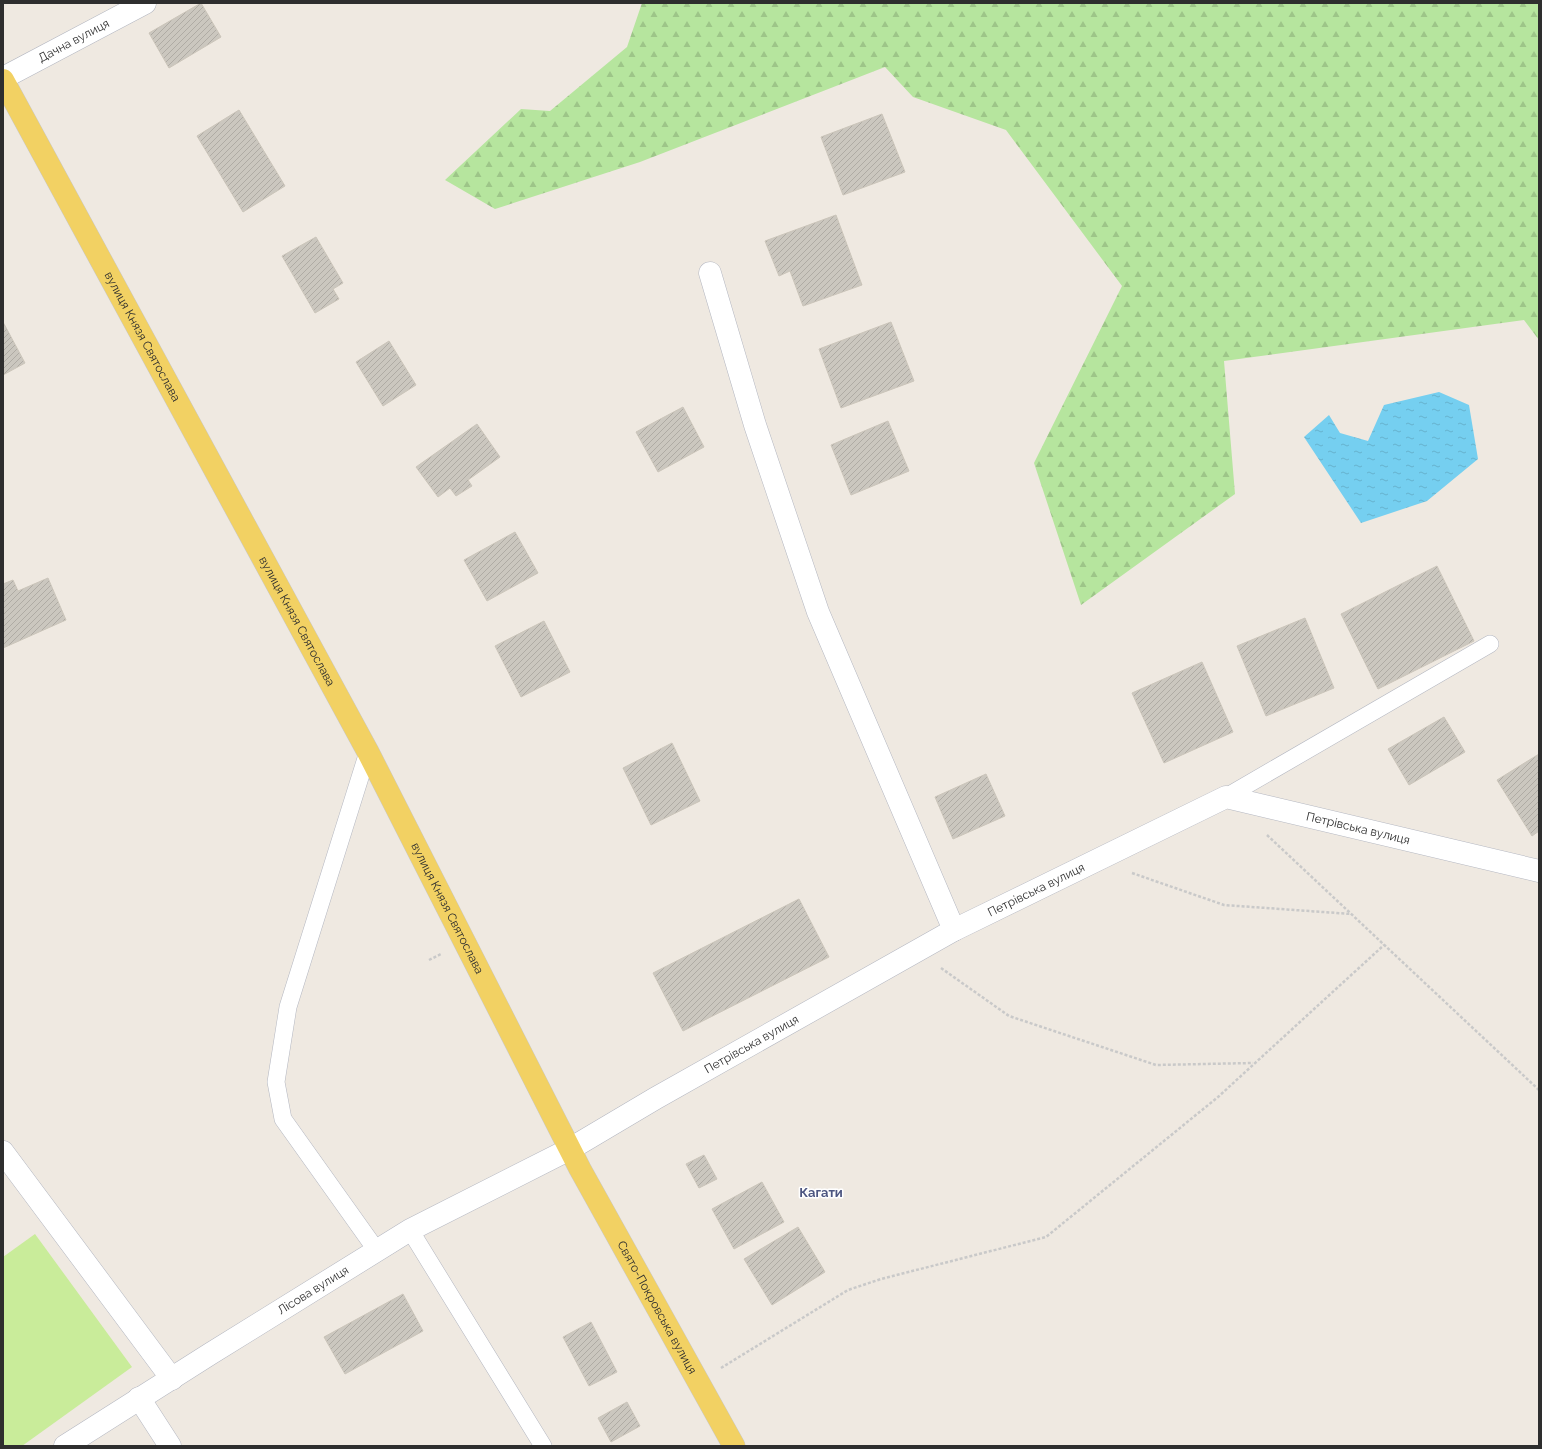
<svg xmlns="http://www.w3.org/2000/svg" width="1542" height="1449" font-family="Raleway,sans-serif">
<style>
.forest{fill:url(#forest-firs)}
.pitch{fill:#c9ec9a}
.water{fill:url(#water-ripples)}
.building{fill:url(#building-hatch);stroke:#cbc5ba}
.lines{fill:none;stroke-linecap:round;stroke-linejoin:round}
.service-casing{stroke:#b4b7c1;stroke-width:18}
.minor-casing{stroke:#b4b7c1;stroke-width:23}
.primary-casing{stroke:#c9c9c9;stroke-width:23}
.path{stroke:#c9c9c9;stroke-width:2.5;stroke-dasharray:3 2;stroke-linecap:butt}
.service{stroke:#fff;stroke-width:17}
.minor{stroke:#fff;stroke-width:22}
.primary{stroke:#f2d163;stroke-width:22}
.labels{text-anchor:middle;stroke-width:3;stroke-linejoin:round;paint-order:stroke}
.street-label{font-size:12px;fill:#2e2e2e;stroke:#fff}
.neighbourhood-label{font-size:13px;font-weight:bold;fill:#4d5680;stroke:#fff}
</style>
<defs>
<pattern id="forest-firs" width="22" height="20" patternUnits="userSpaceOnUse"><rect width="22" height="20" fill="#b6e59e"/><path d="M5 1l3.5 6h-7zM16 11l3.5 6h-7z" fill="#9dc588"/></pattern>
<pattern id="water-ripples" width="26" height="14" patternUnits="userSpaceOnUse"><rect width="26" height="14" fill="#75cff0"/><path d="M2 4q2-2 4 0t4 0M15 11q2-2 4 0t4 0" fill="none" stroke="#66b2ce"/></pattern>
<pattern id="building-hatch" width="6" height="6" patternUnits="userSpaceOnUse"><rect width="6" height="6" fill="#cbc7bf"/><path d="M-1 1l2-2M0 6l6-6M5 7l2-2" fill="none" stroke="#afaba4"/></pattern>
</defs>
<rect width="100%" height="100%" fill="#efe9e1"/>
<path class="forest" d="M 642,3 L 1539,3 L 1539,340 L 1524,320 L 1224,361 L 1235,494 L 1081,605 L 1034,463 L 1122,286 L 1006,130 L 913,97 L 885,67 L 640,162 L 495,209 L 445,180 L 521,109 L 550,111 L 627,47 Z"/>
<path class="pitch" d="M 35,1234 L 132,1367 L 22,1446 L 3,1446 L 3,1257 Z"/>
<path class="water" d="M 1439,392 L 1469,405 L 1478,459 L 1427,501 L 1361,523 L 1304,437 L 1329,415 L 1340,433 L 1368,441 L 1384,405 Z"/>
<g class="building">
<path d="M 201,3 L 221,37 L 169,68 L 149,33 Z"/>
<path d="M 239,110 L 285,186 L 243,212 L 197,136 Z"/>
<path d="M 882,114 L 905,172 L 843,195 L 821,137 Z"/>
<path d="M 836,215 L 862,285 L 803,306 L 790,271 L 779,276 L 765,241 Z"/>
<path d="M 316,237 L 343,283 L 333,289 L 339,299 L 315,313 L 282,256 Z"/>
<path d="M 3,322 L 25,363 L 3,375 Z"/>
<path d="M 891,322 L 914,381 L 841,408 L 819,349 Z"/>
<path d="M 389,341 L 416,385 L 383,406 L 356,362 Z"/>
<path d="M 683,407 L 704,447 L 658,472 L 636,432 Z"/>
<path d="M 888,421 L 909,471 L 851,495 L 831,445 Z"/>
<path d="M 477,424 L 500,457 L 468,480 L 472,486 L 456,496 L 450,488 L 438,497 L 416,467 Z"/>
<path d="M 515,532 L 538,573 L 487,601 L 464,560 Z"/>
<path d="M 1437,566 L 1474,641 L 1378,689 L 1341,614 Z"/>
<path d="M 48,578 L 66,620 L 3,648 L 3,584 L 13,580 L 18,591 Z"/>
<path d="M 1305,618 L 1334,688 L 1266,716 L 1237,646 Z"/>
<path d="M 544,621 L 570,672 L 521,697 L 495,646 Z"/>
<path d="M 1202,662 L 1233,732 L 1164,763 L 1132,693 Z"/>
<path d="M 1444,717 L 1465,752 L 1409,785 L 1388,749 Z"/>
<path d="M 672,743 L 700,801 L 651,825 L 623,768 Z"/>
<path d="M 1539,754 L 1539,831 L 1532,836 L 1497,780 Z"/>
<path d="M 986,774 L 1005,816 L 953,839 L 935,797 Z"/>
<path d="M 799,899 L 829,957 L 683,1031 L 653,973 Z"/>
<path d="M 704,1155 L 717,1179 L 699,1188 L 686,1164 Z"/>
<path d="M 762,1182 L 784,1222 L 734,1249 L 712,1209 Z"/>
<path d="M 798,1227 L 825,1272 L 772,1305 L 744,1259 Z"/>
<path d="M 403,1294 L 423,1331 L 345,1374 L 324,1337 Z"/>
<path d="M 591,1322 L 617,1372 L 589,1386 L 563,1337 Z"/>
<path d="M 627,1402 L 640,1426 L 611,1442 L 598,1418 Z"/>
</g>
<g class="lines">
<defs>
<g id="service">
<path d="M 368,752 L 288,1007 L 276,1082 L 283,1119 L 377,1251"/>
<path d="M 1226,797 L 1490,644"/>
<path d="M 410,1230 L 543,1446"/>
</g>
<g id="minor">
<path id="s1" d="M 3,78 L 145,3"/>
<path d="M 710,273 L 755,425 L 818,612 L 954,930"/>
<path d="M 3,1152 L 172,1379"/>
<path d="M 139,1398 L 170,1446"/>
<path id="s2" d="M 65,1446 L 210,1354 L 410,1230 L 570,1149 L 656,1098 L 954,930 L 1226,797 L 1539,871"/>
</g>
<g id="primary">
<path id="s3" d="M 3,80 L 368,752 L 580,1169 L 734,1446"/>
</g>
</defs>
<use href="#service" class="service-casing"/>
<use href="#minor" class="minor-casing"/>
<use href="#primary" class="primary-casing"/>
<g class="path">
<path d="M 1267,835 L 1539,1090"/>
<path d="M 1132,873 L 1224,905 L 1351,914"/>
<path d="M 429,960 L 441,954"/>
<path d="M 941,968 L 1009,1016 L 1156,1065 L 1253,1063"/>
<path d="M 721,1368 L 848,1290 L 881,1279 L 1046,1237 L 1218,1097 L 1384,945"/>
</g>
<use href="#service" class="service"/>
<use href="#minor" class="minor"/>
<use href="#primary" class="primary"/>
</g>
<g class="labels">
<g class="street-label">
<text dy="4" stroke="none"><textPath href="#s1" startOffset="80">Дачна вулиця</textPath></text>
<text dy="4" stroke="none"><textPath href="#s3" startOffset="292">вулиця Князя Святослава</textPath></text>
<text dy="4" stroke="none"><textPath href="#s3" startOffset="616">вулиця Князя Святослава</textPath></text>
<text dy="4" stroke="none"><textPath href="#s2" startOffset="1467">Петрівська вулиця</textPath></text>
<text dy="4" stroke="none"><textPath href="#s2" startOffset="1120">Петрівська вулиця</textPath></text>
<text dy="4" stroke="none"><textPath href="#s3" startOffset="940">вулиця Князя Святослава</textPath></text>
<text dy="4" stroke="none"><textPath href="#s2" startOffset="796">Петрівська вулиця</textPath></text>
<text dy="4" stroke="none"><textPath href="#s2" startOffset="293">Лісова вулиця</textPath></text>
<text dy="4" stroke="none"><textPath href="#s3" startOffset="1391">Свято-Покровська вулиця</textPath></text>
</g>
<g class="neighbourhood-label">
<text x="821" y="1197">Кагати</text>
</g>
</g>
<rect width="1542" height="1449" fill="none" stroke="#2e2e2e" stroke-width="8"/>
</svg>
